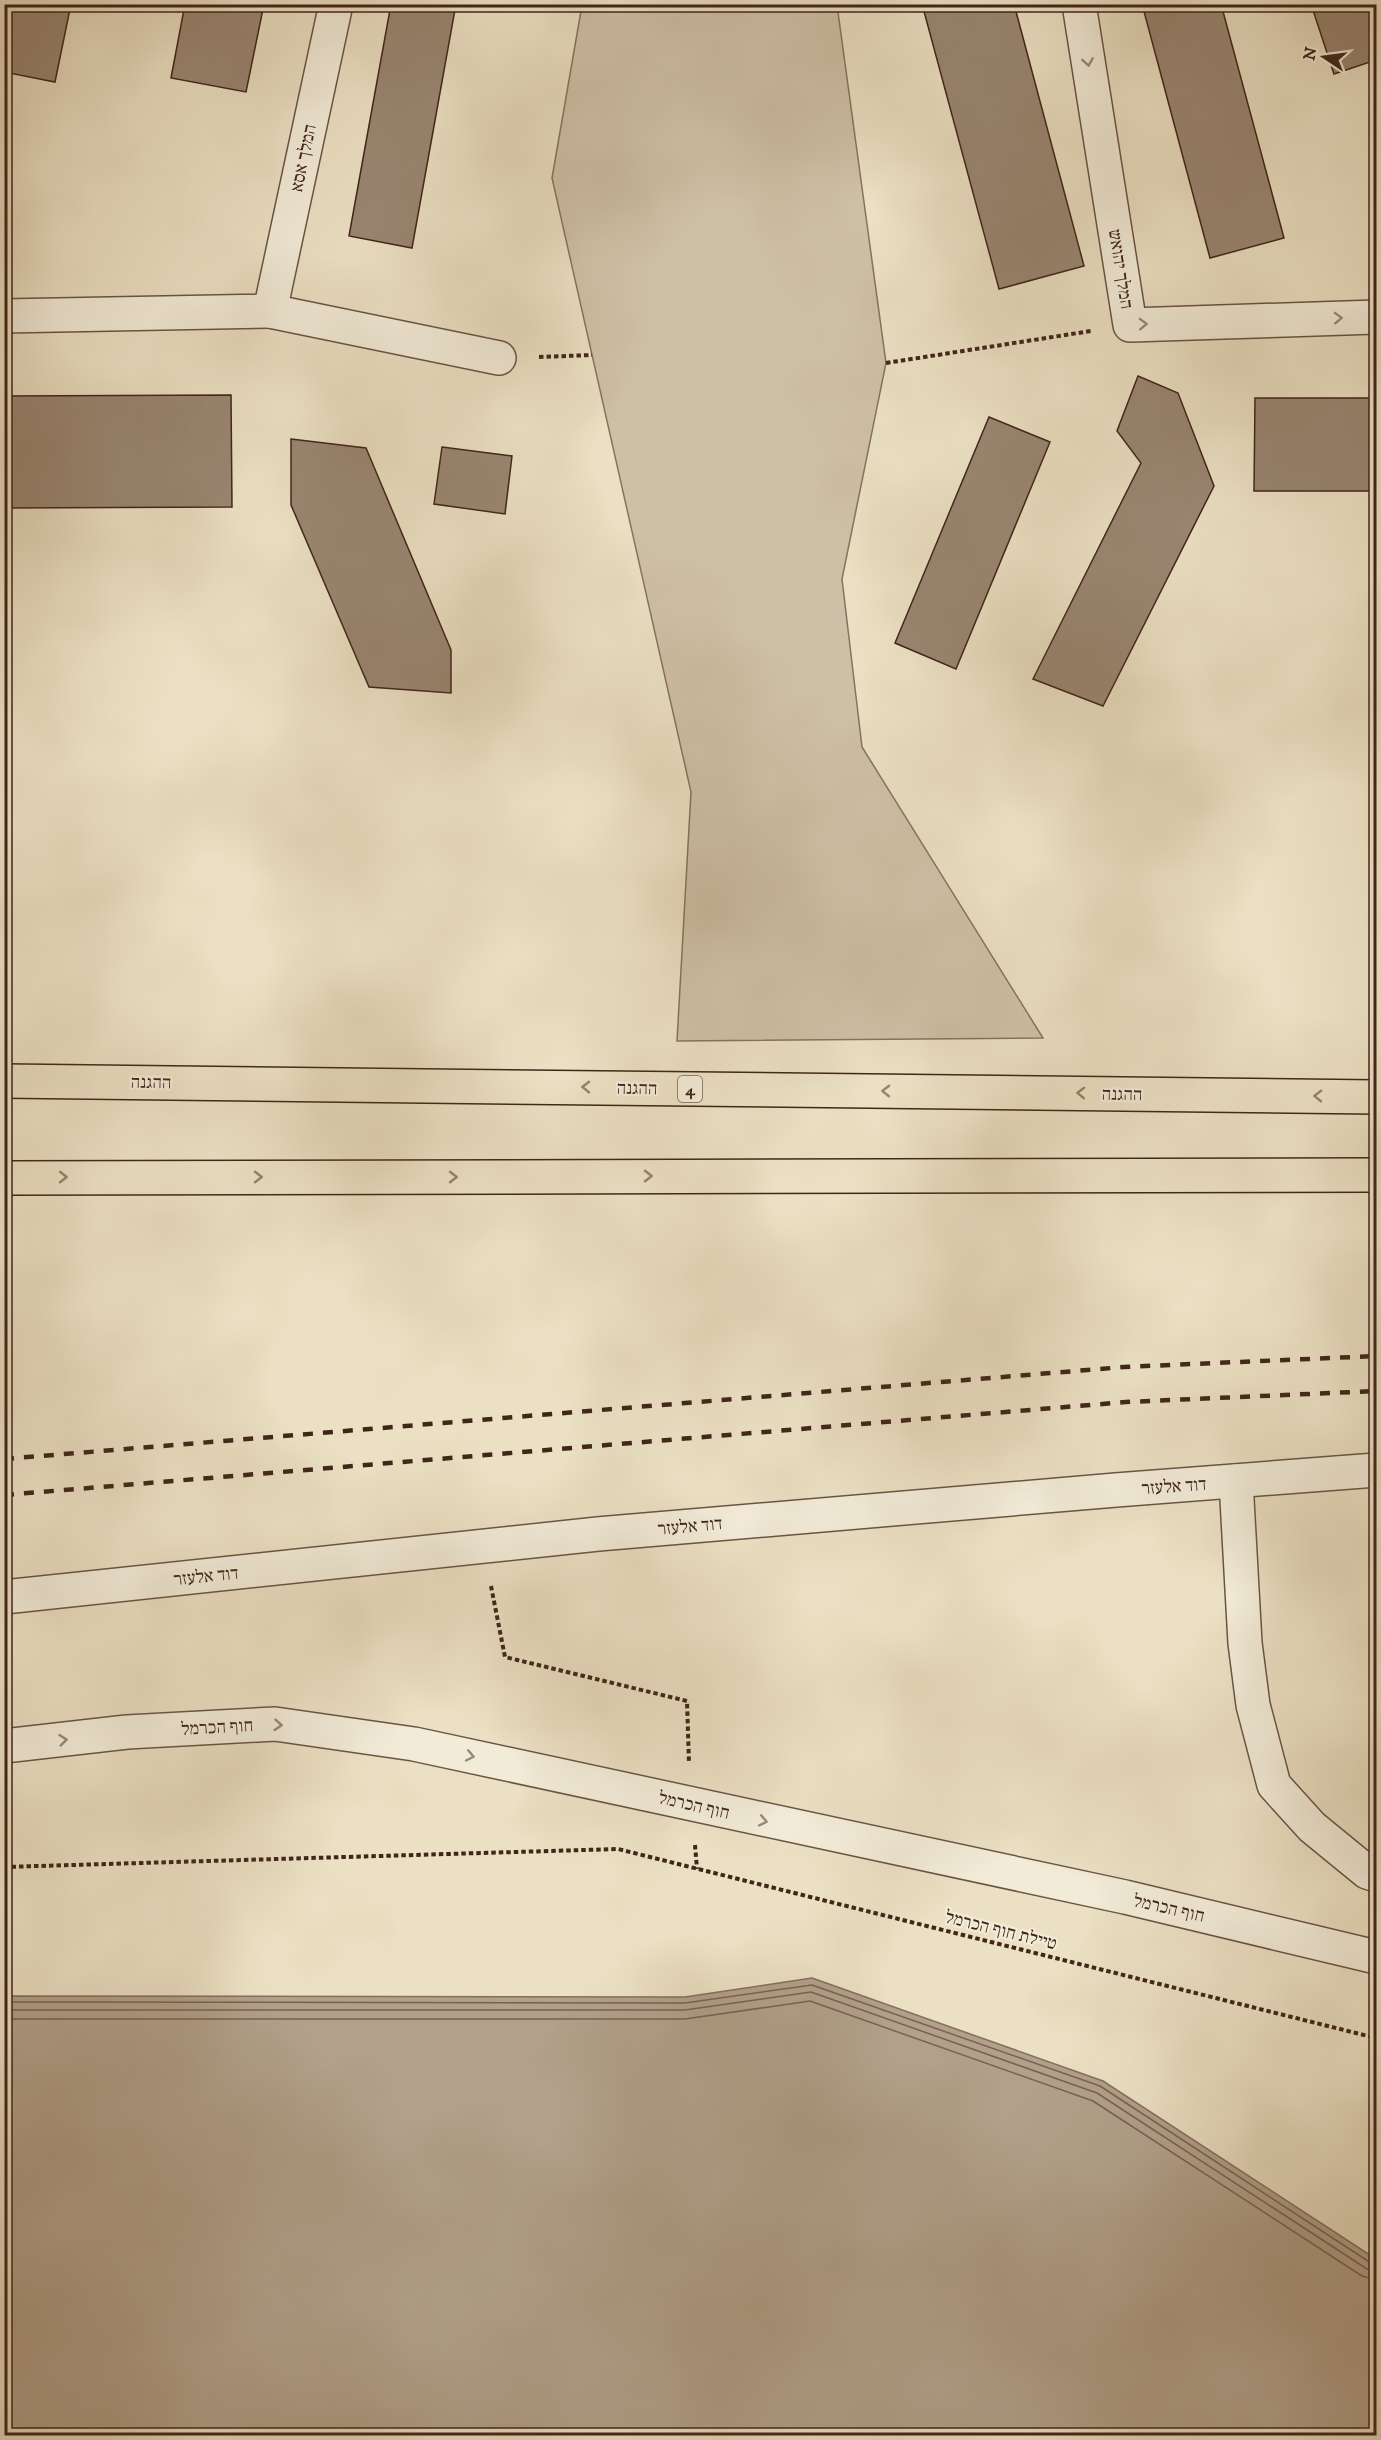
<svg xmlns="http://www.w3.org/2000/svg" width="1381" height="2440" font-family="'IM FELL DW Pica','Frank Ruhl Libre',serif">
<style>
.green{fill:#cec0a6;stroke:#877260;stroke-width:1.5}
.water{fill:#b1a08a;stroke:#846f5d;stroke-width:1.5}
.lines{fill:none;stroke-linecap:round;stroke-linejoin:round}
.shore{stroke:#786252;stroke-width:1.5}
.building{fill:#998672;stroke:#40251a;stroke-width:1.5}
.minor-casing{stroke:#6b5444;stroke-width:36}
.highway-casing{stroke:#40251a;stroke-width:36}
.path{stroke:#40251a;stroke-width:4;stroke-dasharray:4.5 3;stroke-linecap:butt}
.minor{stroke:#f2ebd8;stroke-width:33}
.highway{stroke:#ebe0c3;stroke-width:33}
.rail{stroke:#40251a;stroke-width:4.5;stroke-dasharray:10 10;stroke-linecap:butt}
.oneway{stroke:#998879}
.oneway2{stroke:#96826e}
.labels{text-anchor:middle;stroke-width:4.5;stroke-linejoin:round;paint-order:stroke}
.shield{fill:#f2ebd8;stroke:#756053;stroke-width:1.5}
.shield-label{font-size:16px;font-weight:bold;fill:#40251a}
.street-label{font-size:18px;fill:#40251a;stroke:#f2ebd8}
</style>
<rect width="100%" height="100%" fill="#ebe0c3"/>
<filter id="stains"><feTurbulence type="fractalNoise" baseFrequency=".00333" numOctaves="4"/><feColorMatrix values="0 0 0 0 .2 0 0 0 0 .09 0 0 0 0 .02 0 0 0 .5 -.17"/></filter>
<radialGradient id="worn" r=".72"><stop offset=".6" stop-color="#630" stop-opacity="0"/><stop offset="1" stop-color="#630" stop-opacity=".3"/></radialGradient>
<path class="green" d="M 582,5 L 837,5 L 886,363 L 842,579 L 862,747 L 1043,1038 L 677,1041 L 691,792 L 552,178 Z"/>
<path class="water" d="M 812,1978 L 1103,2081 L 1376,2259 L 1376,2435 L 5,2435 L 5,1996 L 685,1997 Z"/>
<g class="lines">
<g class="shore">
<path d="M 4,2002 L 685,2003 L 812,1985 L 1100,2086 L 1371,2263 L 1376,2264"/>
<path d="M 4,2010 L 685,2010 L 811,1992 L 1097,2093 L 1367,2269 L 1376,2271"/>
<path d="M 4,2019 L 685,2019 L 810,2001 L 1093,2101 L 1362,2276 L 1376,2280"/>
</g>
</g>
<g class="building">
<path d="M 4,4 L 71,4 L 55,82 L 4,72 Z"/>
<path d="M 185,4 L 264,4 L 246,92 L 171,78 Z"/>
<path d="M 391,4 L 456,4 L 412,248 L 349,236 Z"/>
<path d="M 922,4 L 1014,4 L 1084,266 L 999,289 Z"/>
<path d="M 1142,4 L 1221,4 L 1284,238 L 1210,258 Z"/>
<path d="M 1311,4 L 1376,4 L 1376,60 L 1334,74 Z"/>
<path d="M 1138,376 L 1178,393 L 1214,486 L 1103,706 L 1033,679 L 1141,463 L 1117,431 Z"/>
<path d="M 231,395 L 232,507 L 4,508 L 4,396 Z"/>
<path d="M 1255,398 L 1376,398 L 1376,491 L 1254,491 Z"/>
<path d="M 989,417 L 1050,442 L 956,669 L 895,643 Z"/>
<path d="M 291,439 L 366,448 L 451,650 L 451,693 L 369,687 L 291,505 Z"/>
<path d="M 442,447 L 512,456 L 505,514 L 434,504 Z"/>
</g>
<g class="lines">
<defs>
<g id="minor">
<path d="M 1079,4 L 1130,325 L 1376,317"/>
<path d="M 270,311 L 499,358"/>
<path d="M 4,316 L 270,311 L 336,4"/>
<path d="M 1236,1481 L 1245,1643 L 1253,1705 L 1274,1785 L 1312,1827 L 1367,1872 L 1376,1875"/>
<path d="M 4,1597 L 598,1534 L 1116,1490 L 1376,1470"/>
<path d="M 4,1746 L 127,1732 L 275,1724 L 414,1744 L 1125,1897 L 1376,1957"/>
</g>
<g id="highway">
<path d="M 4,1081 L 1376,1097"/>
<path d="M 4,1178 L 1376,1175"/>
</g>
</defs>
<use href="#minor" class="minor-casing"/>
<use href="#highway" class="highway-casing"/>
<g class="path">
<path d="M 539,357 L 592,355"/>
<path d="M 886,363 L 1091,331"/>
<path d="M 491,1586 L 505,1657 L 687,1701 L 689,1763"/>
<path d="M 695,1845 L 697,1869"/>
<path d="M 4,1867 L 618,1849 L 1376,2038"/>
</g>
<use href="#minor" class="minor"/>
<use href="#highway" class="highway"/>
<g class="rail">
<path d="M 4,1459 L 1124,1367 L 1376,1356"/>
<path d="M 4,1495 L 1126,1402 L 1376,1391"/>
</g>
</g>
<defs><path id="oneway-chevron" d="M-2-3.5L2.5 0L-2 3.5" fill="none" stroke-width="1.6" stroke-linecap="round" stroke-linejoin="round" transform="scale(1.5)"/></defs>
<g class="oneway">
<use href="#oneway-chevron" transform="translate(1088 62) rotate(81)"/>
<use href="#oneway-chevron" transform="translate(1338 318) rotate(-2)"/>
<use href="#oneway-chevron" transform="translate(1143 324) rotate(-2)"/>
<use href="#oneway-chevron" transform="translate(278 1725) rotate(4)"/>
<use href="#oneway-chevron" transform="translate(63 1740) rotate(-6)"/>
<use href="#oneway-chevron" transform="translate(470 1756) rotate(12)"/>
<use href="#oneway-chevron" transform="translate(763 1821) rotate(12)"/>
</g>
<g class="oneway2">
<use href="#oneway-chevron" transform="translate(586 1087) rotate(-179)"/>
<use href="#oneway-chevron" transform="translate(886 1091) rotate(-179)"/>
<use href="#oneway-chevron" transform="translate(1081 1093) rotate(-179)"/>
<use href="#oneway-chevron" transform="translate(1318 1096) rotate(-179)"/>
<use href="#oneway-chevron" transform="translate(648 1176)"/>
<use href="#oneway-chevron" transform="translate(63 1177)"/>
<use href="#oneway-chevron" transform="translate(258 1177)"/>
<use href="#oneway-chevron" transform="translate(453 1177)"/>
</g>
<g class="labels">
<rect class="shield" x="678" y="1076" width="24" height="26" rx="4.5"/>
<g class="shield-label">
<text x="690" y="1095">4</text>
</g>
<g class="street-label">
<text transform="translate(303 158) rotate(-78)" y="6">המלך אסא</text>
<text transform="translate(1121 269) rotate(81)" y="6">המלך יהואש</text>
<text transform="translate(151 1082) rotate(1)" y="6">ההגנה</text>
<text transform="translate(637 1088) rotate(1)" y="6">ההגנה</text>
<text transform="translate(1122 1094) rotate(1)" y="6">ההגנה</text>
<text transform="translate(1174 1486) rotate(-4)" y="6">דוד אלעזר</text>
<text transform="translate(690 1526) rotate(-5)" y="6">דוד אלעזר</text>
<text transform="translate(206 1576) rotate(-6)" y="6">דוד אלעזר</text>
<text transform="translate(217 1727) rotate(-3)" y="6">חוף הכרמל</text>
<text transform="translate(694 1805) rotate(13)" y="6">חוף הכרמל</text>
<text transform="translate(1169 1908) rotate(13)" y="6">חוף הכרמל</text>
<text transform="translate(1001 1930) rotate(14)" y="6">טיילת חוף הכרמל</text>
</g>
</g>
<rect width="1381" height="2440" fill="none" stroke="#ebe0c3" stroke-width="24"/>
<rect x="6" y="6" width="1369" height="2428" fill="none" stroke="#40251a" stroke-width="3"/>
<rect x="12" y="12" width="1357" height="2416" fill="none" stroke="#40251a" stroke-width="1.5"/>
<g transform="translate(1324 57) rotate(283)" stroke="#f2ebd8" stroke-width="4.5" paint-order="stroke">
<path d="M0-4.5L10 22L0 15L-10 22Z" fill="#40251a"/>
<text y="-9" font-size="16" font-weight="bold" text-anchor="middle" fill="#40251a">N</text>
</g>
<rect width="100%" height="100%" filter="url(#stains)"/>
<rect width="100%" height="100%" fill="url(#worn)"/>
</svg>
